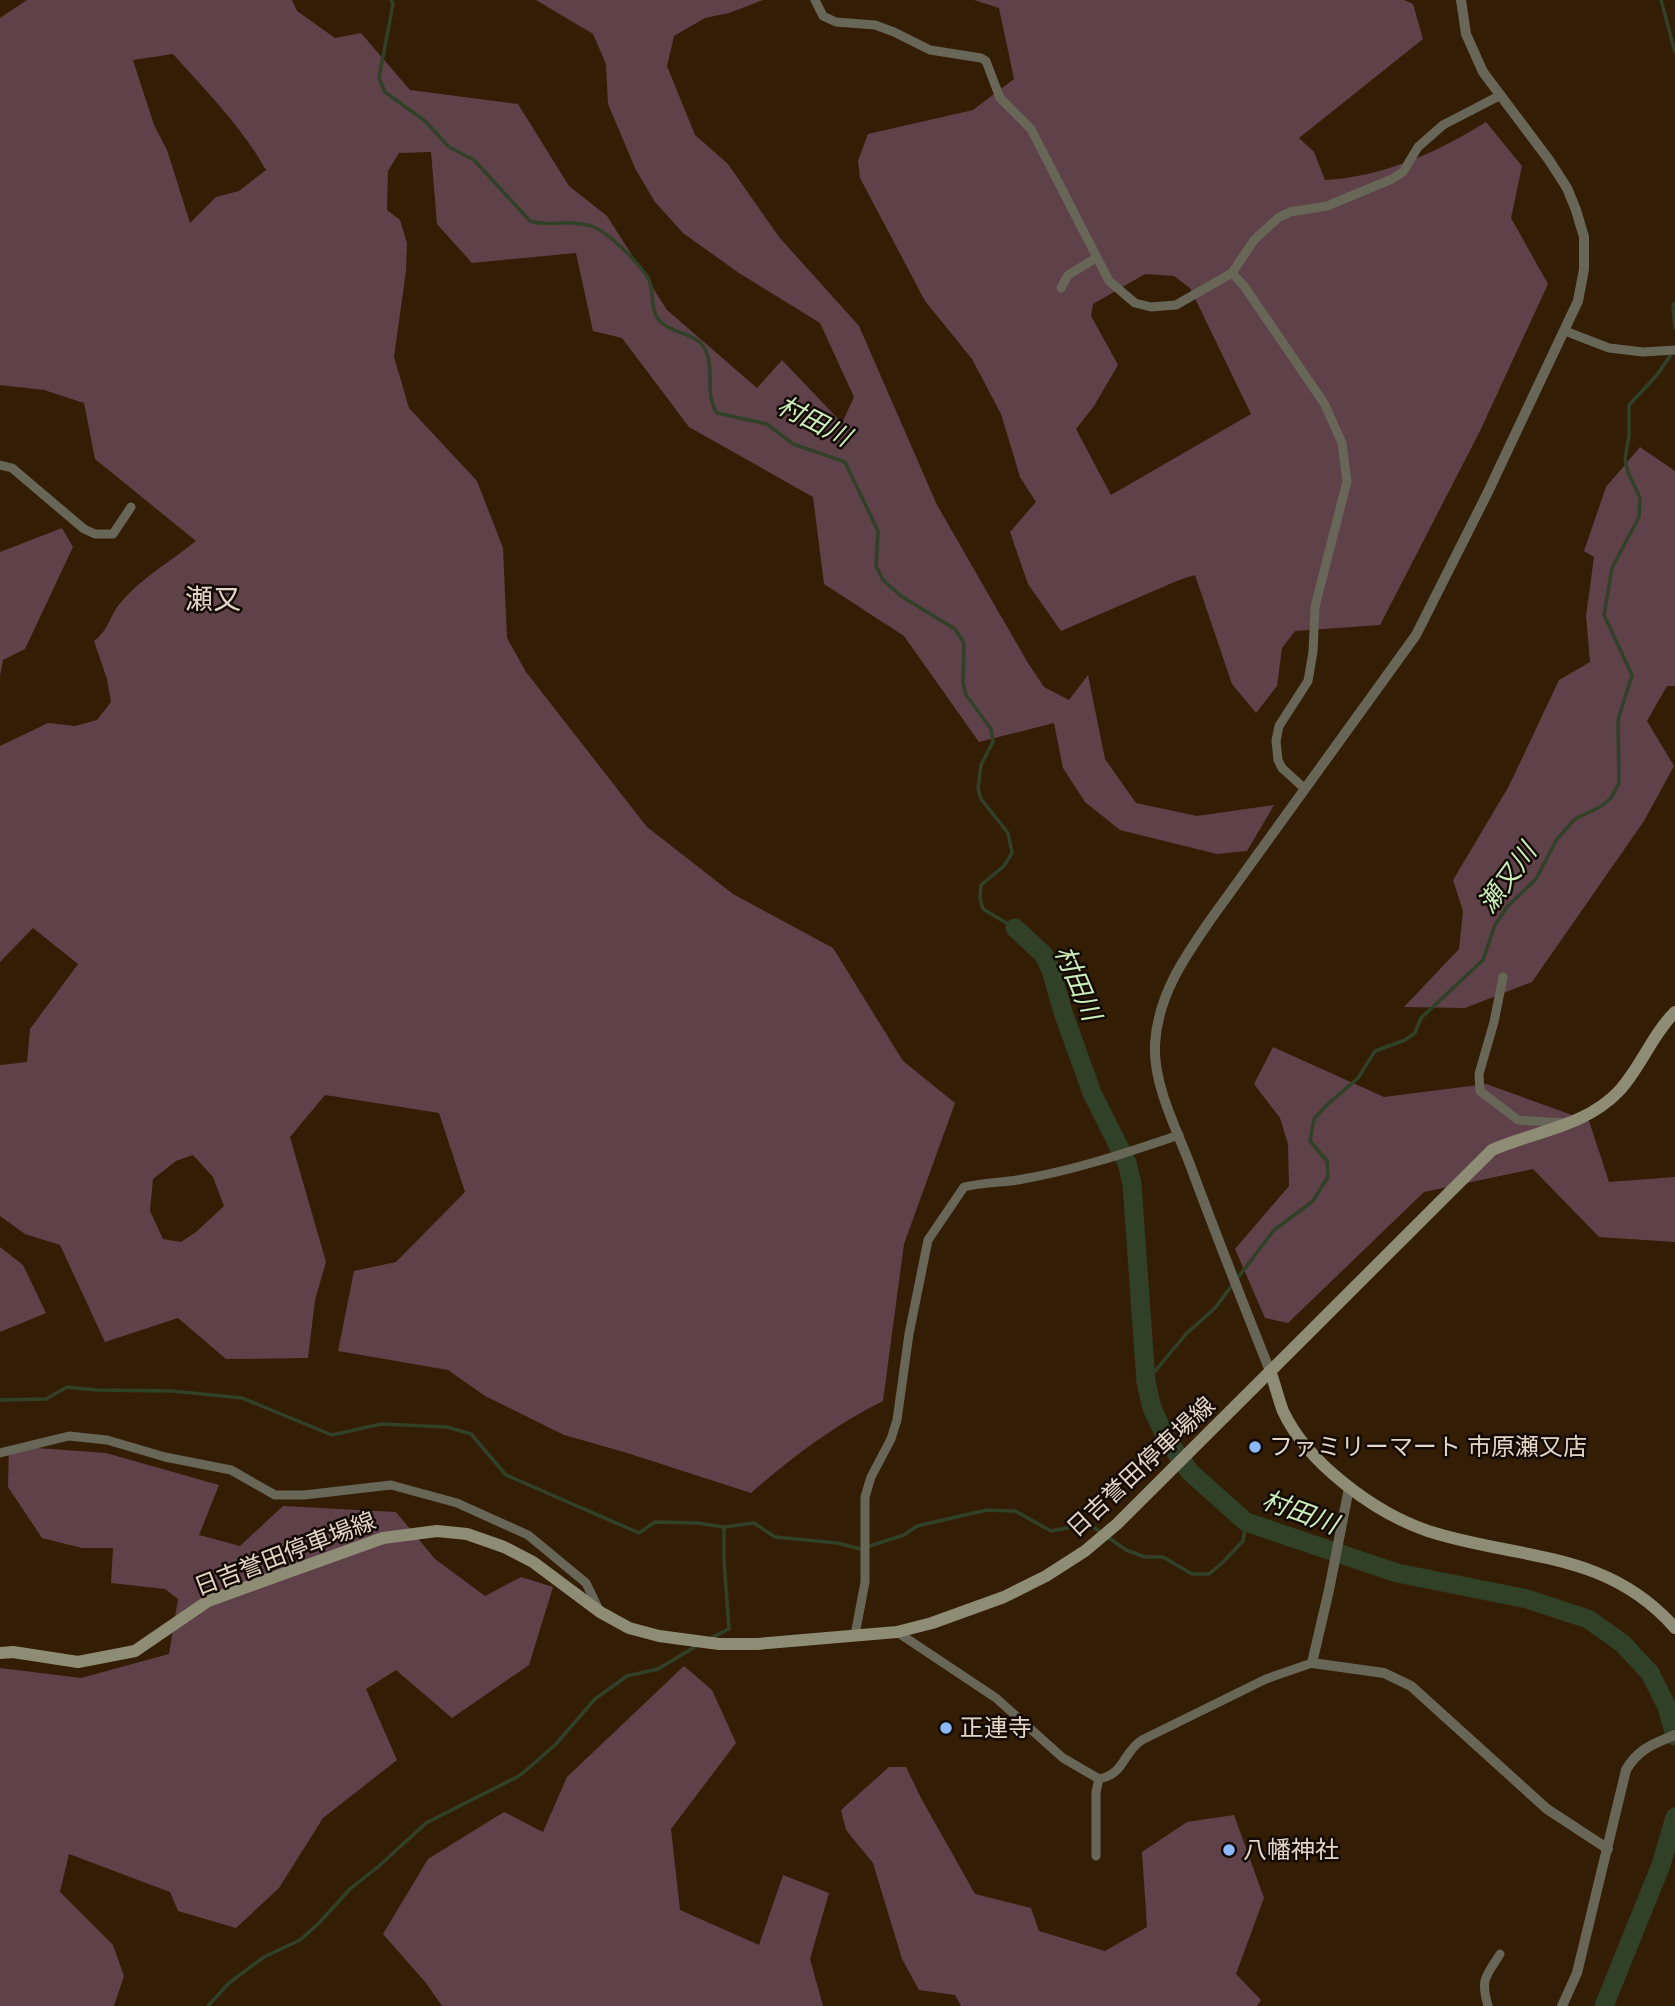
<svg xmlns="http://www.w3.org/2000/svg" width="1675" height="2006" font-family="Figtree,'Noto Sans JP',sans-serif">
<style>
.green{fill:#5f414a;fill-rule:evenodd}
.lines{fill:none;stroke-linecap:round;stroke-linejoin:round}
.stream{stroke:#304128;stroke-width:3.5}
.river{stroke:#304128;stroke-width:19}
.minor{stroke:#686657;stroke-width:9}
.tertiary{stroke:#686657;stroke-width:10}
.secondary{stroke:#8f8c75;stroke-width:12}
.poi-dot{fill:#8bb9fc;stroke:#130a03;stroke-width:2.5}
.labels{text-anchor:middle;stroke-width:5;stroke-linejoin:round;paint-order:stroke}
.poi-label{font-size:24px;fill:#e2d5c6;stroke:#130a03;text-anchor:start}
.street-label{font-size:24px;fill:#e2d5c6;stroke:#130a03}
.water-label{font-size:26px;font-style:italic;fill:#cbeebb;stroke:#130a03}
.quarter-label{font-size:28px;fill:#e2d5c6;stroke:#130a03}
</style>
<rect width="100%" height="100%" fill="#331e05"/>
<g class="green">
<path d="M 27,0 L 292,0 L 297,11 L 335,38 L 361,33 L 410,90 L 518,104 L 569,186 L 607,216 L 667,310 L 757,388 L 782,360 L 842,423 L 854,397 L 820,323 L 739,273 L 683,233 L 655,202 L 636,170 L 608,104 L 606,64 L 593,34 L 536,0 L 763,0 L 729,13 L 705,18 L 674,36 L 667,66 L 695,135 L 728,164 L 779,237 L 859,326 L 937,505 L 1028,663 L 1044,687 L 1069,700 L 1088,675 L 1105,759 L 1136,803 L 1197,816 L 1274,805 L 1247,851 L 1217,854 L 1120,830 L 1085,802 L 1063,768 L 1054,723 L 979,742 L 904,636 L 824,584 L 813,497 L 689,427 L 622,338 L 593,331 L 576,253 L 472,263 L 437,224 L 431,152 L 399,153 L 388,171 L 387,210 L 400,220 L 407,243 L 406,271 L 394,357 L 409,408 L 477,481 L 503,548 L 507,638 L 526,672 L 647,827 L 733,894 L 833,948 L 903,1061 L 955,1103 L 904,1244 L 883,1401 C 834,1425 791,1458 751,1493 L 624,1452 L 564,1435 L 485,1396 L 448,1370 L 338,1351 L 354,1271 L 396,1262 L 465,1192 L 439,1113 L 325,1095 L 290,1137 L 326,1262 L 315,1300 L 308,1358 L 226,1359 L 178,1318 L 105,1342 L 60,1245 L 25,1234 L 0,1216 L 0,1065 L 27,1062 L 30,1029 L 78,964 L 33,928 L 0,962 L 0,746 L 48,723 L 75,726 L 97,720 L 111,702 L 107,679 L 94,641 C 109,630 110,614 122,601 C 143,577 171,561 196,541 L 95,459 L 84,403 L 44,390 L 0,385 L 0,18 ZM 173,54 C 206,91 242,127 266,170 L 239,191 L 216,197 L 190,223 L 167,150 L 154,125 L 133,60 ZM 193,1155 L 213,1177 L 224,1206 L 196,1232 L 181,1242 L 163,1239 L 150,1211 L 153,1179 L 176,1161 Z"/>
<path d="M 974,0 L 1404,0 L 1413,4 L 1423,39 L 1299,138 L 1314,152 L 1325,180 C 1383,177 1438,152 1486,122 L 1522,166 L 1511,218 L 1548,284 L 1480,431 L 1380,625 L 1295,631 L 1282,648 L 1277,686 L 1256,713 L 1232,684 L 1195,575 L 1179,580 L 1061,631 L 1028,584 L 1010,532 L 1036,502 L 1020,477 L 1001,414 L 972,359 L 925,301 L 860,178 L 858,161 L 868,134 L 973,110 L 1014,79 L 999,8 ZM 1145,274 L 1174,276 L 1190,288 L 1251,414 L 1111,495 L 1076,429 L 1094,406 L 1118,365 L 1091,316 L 1093,304 Z"/>
<path d="M 1640,447 L 1675,471 L 1675,686 L 1667,686 L 1647,721 L 1674,766 L 1644,821 L 1532,982 L 1465,1008 L 1404,1007 L 1459,949 L 1463,911 L 1453,880 L 1509,786 L 1559,680 L 1590,662 L 1586,616 L 1594,557 L 1584,551 L 1606,487 Z"/>
<path d="M 62,528 L 73,547 L 25,649 L 3,660 L 0,676 L 0,552 Z"/>
<path d="M 1273,1047 L 1384,1097 L 1486,1084 L 1589,1121 L 1609,1182 L 1675,1177 L 1675,1242 L 1599,1237 L 1533,1169 L 1424,1192 L 1288,1323 L 1265,1318 L 1235,1249 L 1289,1186 L 1288,1144 L 1280,1118 L 1254,1084 Z"/>
<path d="M 0,1247 L 23,1265 L 46,1313 L 0,1332 Z"/>
<path d="M 9,1446 L 106,1453 L 219,1485 L 199,1535 L 240,1546 L 283,1506 L 396,1512 L 435,1559 L 485,1596 L 521,1577 L 553,1587 L 529,1665 L 452,1718 L 396,1670 L 366,1689 L 397,1760 L 323,1818 L 279,1888 L 236,1928 L 178,1911 L 170,1892 L 69,1854 L 60,1892 L 113,1945 L 124,1976 L 114,2006 L 0,2006 L 0,1668 L 81,1678 L 169,1654 L 178,1599 L 165,1589 L 111,1583 L 113,1548 L 82,1548 L 42,1538 L 8,1487 Z"/>
<path d="M 684,1666 L 712,1690 L 736,1743 L 671,1829 L 680,1910 L 759,1945 L 783,1875 L 829,1893 L 810,1959 L 823,2006 L 442,2006 L 426,1983 L 383,1934 L 428,1859 L 504,1812 L 543,1832 L 567,1777 Z"/>
<path d="M 889,1767 L 906,1767 L 921,1798 L 975,1894 L 1031,1908 L 1039,1931 L 1105,1951 L 1147,1927 L 1142,1852 L 1187,1822 L 1234,1815 L 1264,1898 L 1236,1974 L 1261,2000 L 1257,2006 L 961,2006 L 955,1995 L 919,1990 L 902,1959 L 873,1863 L 846,1830 L 841,1810 Z"/>
</g>
<g class="lines">
<g class="stream">
<path d="M 391,0 L 393,4 L 379,78 L 385,92 L 425,121 L 449,147 L 474,160 L 530,221 C 545,226 558,222 573,223 C 579,224 588,224 594,227 C 610,234 639,263 648,278 C 655,289 649,306 658,319 C 670,335 697,331 706,351 C 715,371 704,394 717,413 L 767,424 L 793,444 L 845,462 L 878,531 L 876,566 L 883,580 L 901,596 L 955,629 L 964,643 L 963,683 L 966,695 L 991,729 L 993,742 L 981,765 L 978,788 L 981,799 L 1008,833 L 1012,853 L 1004,866 L 981,885 L 980,898 L 983,909 L 1015,928"/>
<path d="M 1661,0 L 1675,52"/>
<path d="M 1675,303 L 1673,305 L 1675,328"/>
<path d="M 1146,1382 L 1186,1334 L 1215,1308 L 1274,1230 L 1312,1202 L 1328,1177 L 1327,1161 L 1310,1141 L 1314,1119 L 1328,1104 L 1358,1078 L 1375,1051 L 1405,1040 L 1415,1033 L 1421,1018 L 1483,960 L 1495,925 L 1507,907 L 1536,879 L 1557,839 L 1575,819 L 1600,807 L 1611,798 L 1619,783 L 1618,720 L 1632,675 L 1604,615 L 1612,568 L 1639,517 L 1640,498 L 1628,472 L 1625,459 L 1629,436 L 1629,405 L 1657,375 L 1672,353"/>
<path d="M 0,1400 L 46,1399 L 67,1387 L 96,1390 L 172,1391 L 242,1398 L 332,1435 L 381,1424 L 447,1427 L 471,1434 L 506,1475 L 639,1533 L 655,1522 L 697,1523 L 724,1527 L 754,1523 L 775,1537 L 837,1543 L 860,1549 L 904,1535 L 917,1526 L 987,1510 L 1015,1511 L 1051,1531 L 1089,1524 L 1126,1550 L 1145,1557 L 1163,1557 L 1192,1574 L 1209,1574 L 1222,1563 L 1243,1541 L 1246,1522"/>
<path d="M 711,1638 L 729,1629 L 724,1560 L 724,1528"/>
<path d="M 208,2006 L 229,1983 L 264,1957 L 300,1940 L 318,1924 L 350,1889 L 379,1866 L 426,1823 L 519,1776 L 538,1760 L 556,1744 L 595,1699 L 627,1676 L 658,1669 L 698,1645"/>
</g>
<g class="river">
<path d="M 1015,928 L 1044,955 L 1051,970 L 1063,1012 L 1092,1093 L 1127,1163 L 1132,1184 L 1146,1382 L 1152,1408 L 1166,1438 L 1190,1472 L 1246,1522 L 1397,1573 L 1527,1599 L 1588,1619 L 1622,1643 L 1650,1673 L 1667,1707 L 1675,1736"/>
<path d="M 1604,2006 L 1661,1865 L 1675,1817"/>
</g>
<g class="minor">
<path d="M 815,0 L 823,16 L 836,22 L 875,25 L 894,32 L 930,50 L 981,58 L 986,61 L 1000,98 L 1031,129 L 1109,281 L 1135,303 L 1151,307 L 1176,305 L 1232,273 L 1254,240 L 1278,218 L 1290,212 L 1327,206 L 1392,179 L 1403,172 L 1418,147 L 1443,125 L 1499,96"/>
<path d="M 1232,273 L 1244,286 L 1324,403 L 1342,443 L 1347,481 L 1315,607 L 1313,652 L 1308,681 L 1279,726 L 1276,741 L 1278,760 L 1282,768 L 1305,789"/>
<path d="M 1061,288 L 1068,275 L 1096,258"/>
<path d="M 1565,331 L 1609,348 L 1643,352 L 1675,350"/>
<path d="M 0,465 L 12,468 L 84,529 L 95,534 L 113,534 L 131,507"/>
<path d="M 1503,977 L 1494,1022 L 1479,1074 L 1480,1091 L 1518,1120 L 1564,1123"/>
<path d="M 0,1453 L 69,1436 L 107,1440 L 165,1457 L 231,1470 L 275,1495 L 304,1495 L 391,1485 L 457,1503 L 528,1535 L 586,1583 L 599,1610"/>
<path d="M 897,1632 L 996,1698 L 1063,1758 L 1099,1779 C 1125,1774 1122,1753 1142,1740 L 1266,1679 L 1312,1663"/>
<path d="M 855,1635 L 865,1582 L 865,1497 L 871,1477 L 891,1439 L 897,1420 L 909,1334 L 928,1240 L 964,1187 C 984,1182 1003,1183 1023,1179 C 1076,1170 1128,1152 1179,1135"/>
<path d="M 1096,1856 L 1096,1792 L 1099,1779"/>
<path d="M 1488,2006 C 1480,1978 1486,1977 1500,1954"/>
</g>
<g class="tertiary">
<path d="M 1270,1371 C 1242,1301 1215,1232 1189,1162 C 1175,1126 1153,1083 1155,1044 C 1158,995 1184,958 1211,919 L 1416,635 L 1487,494 L 1578,301 L 1584,269 L 1584,237 L 1576,210 L 1567,188 L 1549,160 L 1483,72 L 1466,34 L 1461,0"/>
<path d="M 1349,1488 L 1329,1590 L 1312,1663 L 1384,1673 L 1411,1686 L 1547,1809 L 1608,1849"/>
<path d="M 1562,2006 L 1577,1973 L 1626,1770 C 1638,1749 1653,1744 1675,1735"/>
</g>
<g class="secondary">
<path d="M 1270,1371 C 1275,1384 1278,1398 1283,1411 C 1307,1463 1375,1513 1428,1531 C 1517,1560 1606,1549 1675,1628"/>
<path d="M 0,1653 L 13,1652 L 78,1662 L 135,1651 L 208,1601 L 383,1538 L 437,1531 L 467,1534 L 504,1547 L 533,1562 L 600,1612 L 629,1628 L 659,1636 L 719,1644 L 757,1644 L 897,1632 L 932,1623 L 1004,1597 L 1046,1576 L 1085,1551 L 1117,1524 L 1492,1150 C 1535,1131 1585,1127 1619,1091 C 1641,1067 1652,1035 1675,1012"/>
</g>
</g>
<g class="poi-dot">
<circle cx="1255" cy="1447" r="7"/>
<circle cx="946" cy="1728" r="7"/>
<circle cx="1229" cy="1850" r="7"/>
</g>
<g class="labels">
<g class="poi-label">
<text x="1269" y="1455">ファミリーマート 市原瀬又店</text>
<text x="960" y="1736">正連寺</text>
<text x="1243" y="1858">八幡神社</text>
</g>
<g class="street-label">
<text transform="translate(1141 1467) rotate(-43)" y="8">日吉誉田停車場線</text>
<text transform="translate(285 1554) rotate(-21)" y="8">日吉誉田停車場線</text>
</g>
<g class="water-label">
<text transform="translate(814 421) rotate(27)" y="9">村田川</text>
<text transform="translate(1507 878) rotate(-54)" y="9">瀬又川</text>
<text transform="translate(1078 983) rotate(67)" y="9">村田川</text>
<text transform="translate(1300 1512) rotate(20)" y="9">村田川</text>
</g>
<g class="quarter-label">
<text x="213" y="609">瀬又</text>
</g>
</g>
</svg>
